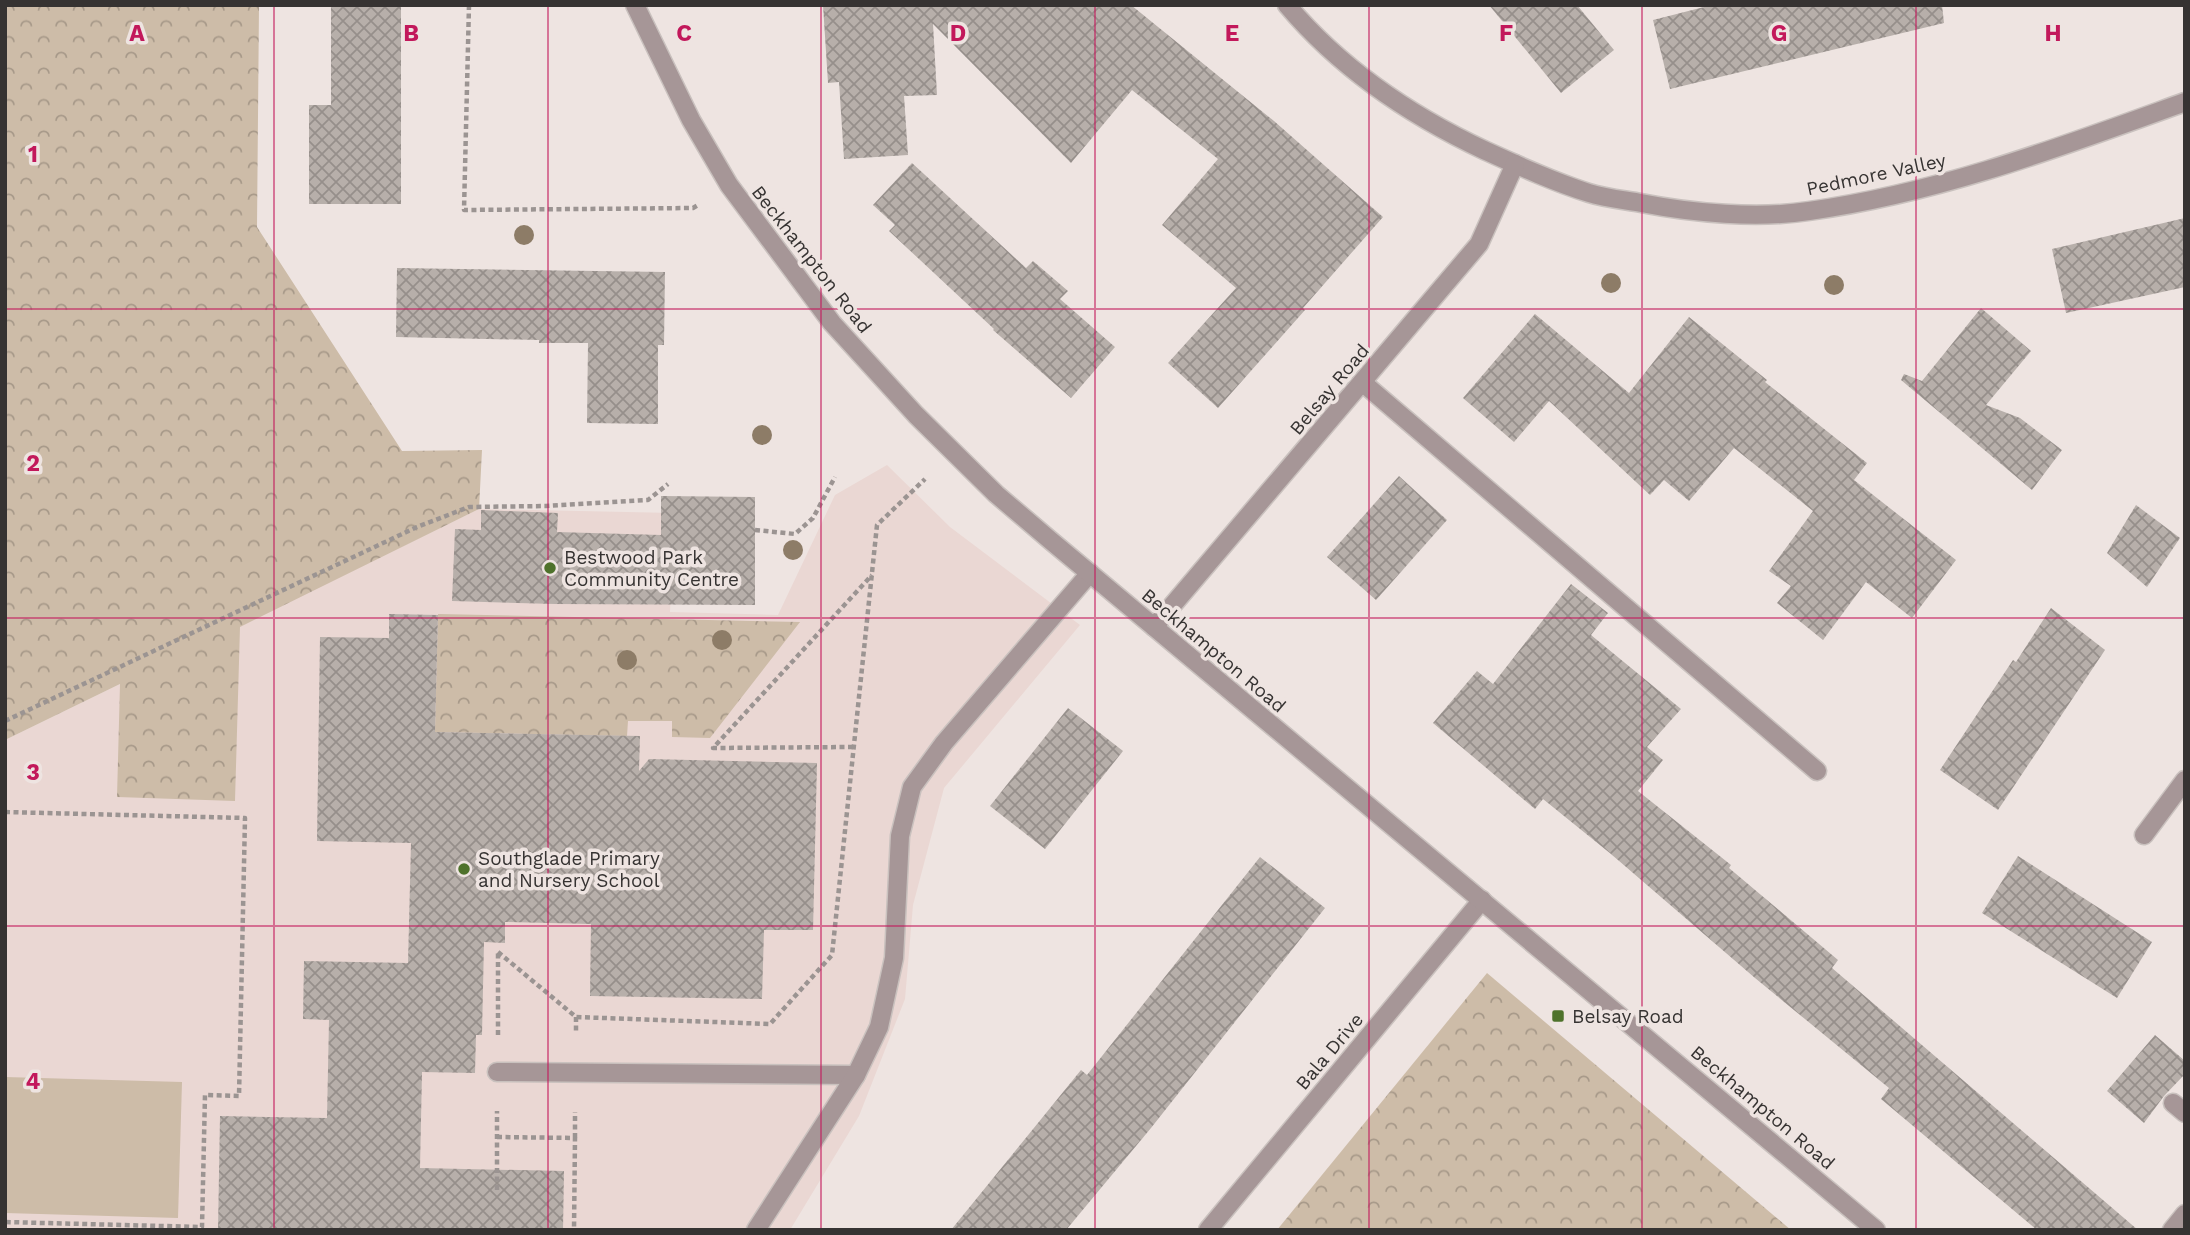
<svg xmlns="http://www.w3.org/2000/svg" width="2190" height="1235" font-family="'Work Sans',sans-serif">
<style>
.built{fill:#ead7d3}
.grass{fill:#cdbca8}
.park{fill:url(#park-crowns)}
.building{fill:url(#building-cross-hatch)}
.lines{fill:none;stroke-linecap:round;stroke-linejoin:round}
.service-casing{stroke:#c9c1be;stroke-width:21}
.minor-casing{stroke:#c9c1be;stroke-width:21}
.tertiary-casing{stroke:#c9c1be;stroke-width:21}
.path{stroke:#9b9492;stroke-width:4.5;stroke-dasharray:5 3.5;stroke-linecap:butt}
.service{stroke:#a69697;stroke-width:18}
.minor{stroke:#a69697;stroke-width:18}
.tertiary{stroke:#a69697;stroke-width:18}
.tree{fill:#8d7c67}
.grid{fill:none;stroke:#c2185b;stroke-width:2;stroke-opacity:0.55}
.poi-dot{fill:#4e722b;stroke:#eee4e1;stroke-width:2.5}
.labels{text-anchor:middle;stroke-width:7;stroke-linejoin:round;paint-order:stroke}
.street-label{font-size:19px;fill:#363332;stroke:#eee4e1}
.poi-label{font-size:19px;fill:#363332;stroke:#eee4e1;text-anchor:start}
.grid-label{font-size:23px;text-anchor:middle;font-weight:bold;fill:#c2185b;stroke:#eee4e1;stroke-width:7;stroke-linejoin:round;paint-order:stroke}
</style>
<defs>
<pattern id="park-crowns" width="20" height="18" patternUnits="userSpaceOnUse" patternTransform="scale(1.75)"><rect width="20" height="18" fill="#cdbca8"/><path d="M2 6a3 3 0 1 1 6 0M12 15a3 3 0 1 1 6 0" fill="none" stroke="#a79989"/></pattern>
<pattern id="building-cross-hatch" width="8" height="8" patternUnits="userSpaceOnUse" patternTransform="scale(1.75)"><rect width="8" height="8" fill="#b7afaa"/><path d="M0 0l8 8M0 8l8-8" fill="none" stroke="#968f8b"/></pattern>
</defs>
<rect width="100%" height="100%" fill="#eee4e1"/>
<path class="built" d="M 887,465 L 950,527 L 1080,625 L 944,788 L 913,905 L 905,999 L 859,1116 L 790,1230 L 5,1230 L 5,740 L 479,509 L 674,513 L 670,612 L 778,615 L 835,495 Z"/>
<path class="grass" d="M 5,1077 L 182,1082 L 178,1218 L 5,1213 Z"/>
<g class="park">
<path d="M 5,5 L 259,5 L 257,227 L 402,451 L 482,450 L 479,509 L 240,627 L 235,801 L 117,797 L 120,684 L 5,740 Z"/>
<path d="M 438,614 L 800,622 L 710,738 L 672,737 L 672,721 L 628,721 L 627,736 L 435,732 Z"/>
<path d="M 1487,973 L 1791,1230 L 1277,1230 Z"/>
</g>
<g class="building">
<path d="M 331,5 L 401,5 L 401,204 L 309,204 L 309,105 L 331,105 Z"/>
<path d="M 823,5 L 1131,5 L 1274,121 L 1383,217 L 1303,308 L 1305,310 L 1218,408 L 1168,363 L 1236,288 L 1162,225 L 1218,159 L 1132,90 L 1071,163 L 933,24 L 937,95 L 904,96 L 908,155 L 844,159 L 839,82 L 828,83 Z"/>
<path d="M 1489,5 L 1577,5 L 1614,50 L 1561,93 Z"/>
<path d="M 1712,5 L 1942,5 L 1944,23 L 1670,89 L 1653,20 Z"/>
<path d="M 912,163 L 1026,268 L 1033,261 L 1068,291 L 1060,299 L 1115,347 L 1071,398 L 993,330 L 994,329 L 889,231 L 895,225 L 873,205 Z"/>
<path d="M 2185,218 L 2185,287 L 2066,313 L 2052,249 Z"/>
<path d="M 397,268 L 665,272 L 664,345 L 658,345 L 658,424 L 587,423 L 588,343 L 539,343 L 539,340 L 396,337 Z"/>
<path d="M 1981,308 L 2031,351 L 1986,405 L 2020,418 L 2062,450 L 2032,490 L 1901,380 L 1904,374 L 1922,381 Z"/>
<path d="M 1535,314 L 1629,393 L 1689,317 L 1767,380 L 1765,382 L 1867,463 L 1854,480 L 1956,560 L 1912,618 L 1866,582 L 1823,640 L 1777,603 L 1791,586 L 1769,571 L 1813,511 L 1734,448 L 1689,501 L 1664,480 L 1650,495 L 1549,401 L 1514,442 L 1463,398 Z"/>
<path d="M 1399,476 L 1447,520 L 1376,600 L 1327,557 Z"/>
<path d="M 661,496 L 755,497 L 755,605 L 555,604 L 452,601 L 455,529 L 481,530 L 481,510 L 558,513 L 557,532 L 661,535 Z"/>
<path d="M 2136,505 L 2180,538 L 2147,587 L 2107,553 Z"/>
<path d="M 1571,584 L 1608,613 L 1591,635 L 1681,709 L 1647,747 L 1663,760 L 1638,791 L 1731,865 L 1729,868 L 1838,960 L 1832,968 L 2138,1230 L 2037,1230 L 1881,1099 L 1889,1088 L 1755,978 L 1611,854 L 1543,799 L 1535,809 L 1433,723 L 1477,671 L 1493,684 Z"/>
<path d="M 2051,608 L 2105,650 L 1998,810 L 1940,770 L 2013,660 L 2016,662 Z"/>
<path d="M 389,614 L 438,615 L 435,732 L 640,736 L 639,771 L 649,759 L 817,763 L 813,930 L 764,930 L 762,999 L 590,996 L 591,924 L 505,922 L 505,943 L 484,942 L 482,1035 L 476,1035 L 475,1073 L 422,1072 L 420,1168 L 564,1171 L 563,1230 L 218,1230 L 220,1116 L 327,1118 L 329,1020 L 303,1019 L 304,961 L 408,963 L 411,843 L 317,841 L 320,637 L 389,638 Z"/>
<path d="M 1068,708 L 1123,751 L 1045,849 L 990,806 Z"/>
<path d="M 2018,856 L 2152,942 L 2117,998 L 1982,913 Z"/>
<path d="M 1260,857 L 1325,908 L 1151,1128 L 1066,1230 L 951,1230 L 1081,1070 L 1087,1075 Z"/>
<path d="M 2155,1035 L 2185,1061 L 2185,1074 L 2164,1096 L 2144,1123 L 2107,1091 Z"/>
</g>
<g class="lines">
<defs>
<g id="service">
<path d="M 1362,382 L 1817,771"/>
<path d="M 497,1072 L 856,1075 L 879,1027 L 894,958 L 900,836 L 912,787 L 944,743 L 1090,573"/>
<path d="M 2173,1103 L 2185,1113"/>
<path d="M 756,1230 L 856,1075"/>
<path d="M 2172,1230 L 2185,1214"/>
</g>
<g id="minor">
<path d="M 1287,5 C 1340,68 1411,116 1486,151 C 1519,166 1554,182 1589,193 C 1605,198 1624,200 1641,203 C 1692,213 1758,219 1809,211 C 1939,193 2063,146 2185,102"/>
<path d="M 1154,627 L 1479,244 L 1515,164"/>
<path d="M 2144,835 L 2185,780"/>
<path d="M 1208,1230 L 1482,900"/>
</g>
<path id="tertiary" d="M 635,5 L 691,120 L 729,185 L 832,323 L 916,415 L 996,494 L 1050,540 L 1876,1230"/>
</defs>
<use href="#service" class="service-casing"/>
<use href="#minor" class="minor-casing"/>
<use href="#tertiary" class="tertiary-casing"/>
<g class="path">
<path d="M 469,5 L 464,210 L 693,208 L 698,205"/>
<path d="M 755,530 L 795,534 L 813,518 L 835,477"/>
<path d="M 5,721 L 417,527 L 469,507 L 546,506 L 648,500 L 668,484"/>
<path d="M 853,747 L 713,748 L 872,575"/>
<path d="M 5,812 L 245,818 L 239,1096 L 205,1095 L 202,1227 L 5,1222"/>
<path d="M 498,952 L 576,1017 L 770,1024 L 832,955 L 877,525 L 925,479"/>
<path d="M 576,1017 L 576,1034"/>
<path d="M 498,1035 L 498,953"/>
<path d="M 497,1137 L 575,1138 L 574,1230"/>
<path d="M 575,1138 L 575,1112"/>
<path d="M 497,1190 L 497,1111"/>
</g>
<use href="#service" class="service"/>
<use href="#minor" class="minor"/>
<use href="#tertiary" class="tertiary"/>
</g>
<g class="tree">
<circle cx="524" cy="235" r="10"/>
<circle cx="1611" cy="283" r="10"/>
<circle cx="1834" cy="285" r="10"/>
<circle cx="762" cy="435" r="10"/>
<circle cx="793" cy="550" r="10"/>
<circle cx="722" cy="640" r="10"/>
<circle cx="627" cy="660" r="10"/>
</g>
<path class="grid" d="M 274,5 L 274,1230M 548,5 L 548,1230M 821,5 L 821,1230M 1095,5 L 1095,1230M 1369,5 L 1369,1230M 1642,5 L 1642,1230M 1916,5 L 1916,1230M 5,309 L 2185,309M 5,618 L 2185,618M 5,926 L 2185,926"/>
<g class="poi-dot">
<circle cx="550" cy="568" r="7"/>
<circle cx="464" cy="869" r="7"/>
<rect x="1551" y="1009" width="14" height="14" rx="3.5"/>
</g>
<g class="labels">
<g class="street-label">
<text transform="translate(1876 174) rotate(-12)" y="7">Pedmore Valley</text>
<text transform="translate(812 259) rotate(52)" y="7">Beckhampton Road</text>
<text transform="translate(1329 389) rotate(-50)" y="7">Belsay Road</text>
<text transform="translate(1214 650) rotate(40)" y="7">Beckhampton Road</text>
<text transform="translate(1329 1051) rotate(-50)" y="7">Bala Drive</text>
<text transform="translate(1763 1107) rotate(40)" y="7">Beckhampton Road</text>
</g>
<g class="poi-label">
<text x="564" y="564">Bestwood Park<tspan x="564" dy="22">Community Centre</tspan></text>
<text x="478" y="865">Southglade Primary<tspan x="478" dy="22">and Nursery School</tspan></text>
<text x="1572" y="1023">Belsay Road</text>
</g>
</g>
<g class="grid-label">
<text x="137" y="41">A</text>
<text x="411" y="41">B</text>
<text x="684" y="41">C</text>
<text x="958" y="41">D</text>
<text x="1232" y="41">E</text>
<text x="1506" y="41">F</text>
<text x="1779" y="41">G</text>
<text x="2053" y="41">H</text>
<text x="33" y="162">1</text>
<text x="33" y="471">2</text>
<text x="33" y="780">3</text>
<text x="33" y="1089">4</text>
</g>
<rect width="2190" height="1235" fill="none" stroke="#363332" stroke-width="14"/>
</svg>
